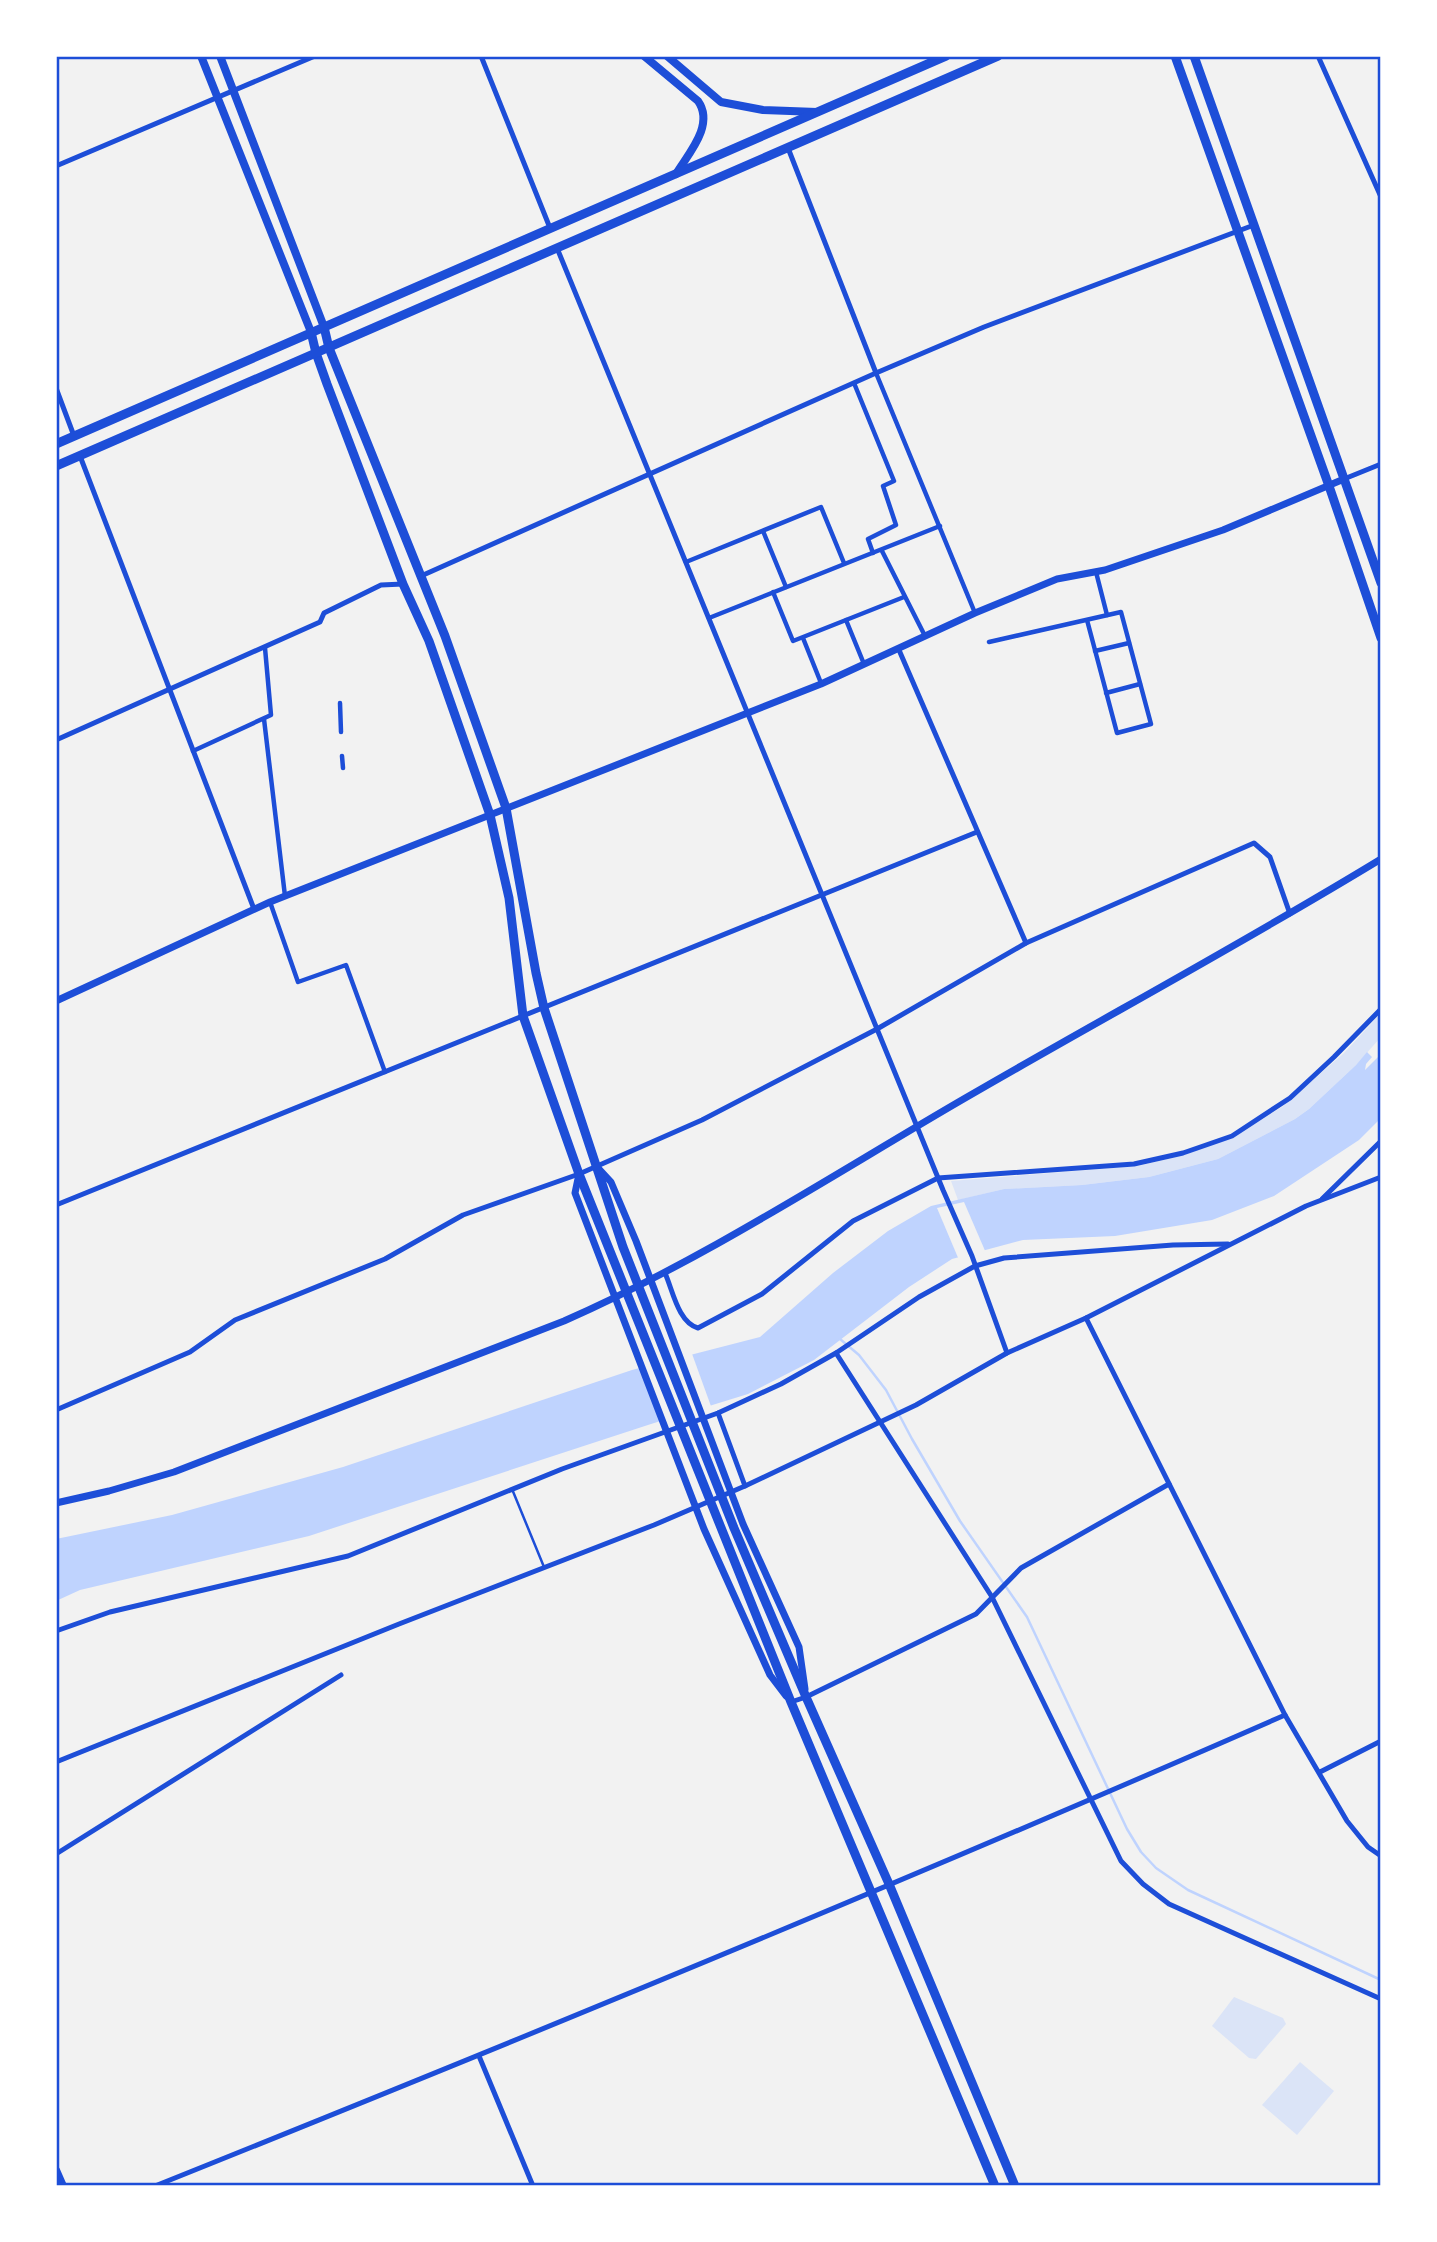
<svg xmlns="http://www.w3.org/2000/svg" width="1437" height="2242" font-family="'Space Grotesk',sans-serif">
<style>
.green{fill:#dbe4f7}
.water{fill:#bfd3fe}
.pier{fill:#f2f2f2}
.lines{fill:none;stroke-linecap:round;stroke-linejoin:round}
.stream{stroke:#bfd3fe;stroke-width:2.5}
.service{stroke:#1d4ed8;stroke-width:2.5}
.pedestrian{stroke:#1d4ed8;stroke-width:4.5}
.minor{stroke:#1d4ed8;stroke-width:5}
.tertiary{stroke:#1d4ed8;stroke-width:7}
.secondary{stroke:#1d4ed8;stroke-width:8}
.primary{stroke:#1d4ed8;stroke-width:9}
.neatline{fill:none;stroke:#1d4ed8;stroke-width:2.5}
</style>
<rect width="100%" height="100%" fill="#f2f2f2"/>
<g class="green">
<path d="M 1381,1013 L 1381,1037 L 1356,1065 L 1309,1109 L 1295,1119 L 1218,1159 L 1149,1177 L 1082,1185 L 1004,1189 L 958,1200 L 951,1181 L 1138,1166 L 1185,1155 L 1238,1134 L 1282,1107 L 1344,1053 Z"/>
<path d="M 1234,1997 L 1283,2018 L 1286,2024 L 1256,2059 L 1249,2058 L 1212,2026 Z"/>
<path d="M 1300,2062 L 1334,2091 L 1297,2135 L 1262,2105 Z"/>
</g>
<path class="water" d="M 1367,1052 L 1372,1057 L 1366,1064 L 1365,1070 L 1381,1054 L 1381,1118 L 1359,1140 L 1274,1196 L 1212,1220 L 1115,1236 L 1023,1240 L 952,1259 L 909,1287 L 814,1360 L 748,1394 L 651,1424 L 309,1536 L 80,1590 L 56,1601 L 56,1539 L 172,1515 L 343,1467 L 632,1370 L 760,1337 L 833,1273 L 888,1231 L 931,1206 L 1004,1189 L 1082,1185 L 1149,1177 L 1218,1159 L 1295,1119 L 1309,1109 L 1356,1065 Z"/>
<g class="pier">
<path d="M 964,1202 L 986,1253 L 959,1260 L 937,1208 Z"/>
<path d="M 691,1351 L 712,1409 L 661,1424 L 639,1365 Z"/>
</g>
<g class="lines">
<path class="stream" d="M 840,1339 L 859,1355 L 886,1390 L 912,1439 L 960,1521 L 1027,1617 L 1127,1829 L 1141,1852 L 1156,1868 L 1188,1890 L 1381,1980"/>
<path class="service" d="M 512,1489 L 544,1567"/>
<g class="pedestrian">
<path d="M 876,373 L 975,613"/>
<path d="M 854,383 L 894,481 L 883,486 L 896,525 L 868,539 L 873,553"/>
<path d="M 763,531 L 786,587"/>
<path d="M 882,551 L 925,636"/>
<path d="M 686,562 L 821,507 L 844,563"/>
<path d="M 1096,572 L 1107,615"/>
<path d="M 773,592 L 793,641 L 904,597"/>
<path d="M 709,618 L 940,526"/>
<path d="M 846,620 L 864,664"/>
<path d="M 803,638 L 821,683"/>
<path d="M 989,642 L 1121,612 L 1151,724 L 1117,733 L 1087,620"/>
<path d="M 1095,651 L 1129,643"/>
<path d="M 1106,693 L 1140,684"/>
<path d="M 340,703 L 341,732"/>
<path d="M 264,719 L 285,896"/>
<path d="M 193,751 L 271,715 L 265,648"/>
<path d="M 342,756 L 343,768"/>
<path d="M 270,902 L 298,982 L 346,965 L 385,1072"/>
</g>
<g class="minor">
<path d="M 481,56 L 550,228"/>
<path d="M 1318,56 L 1381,197"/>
<path d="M 788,148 L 876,373"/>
<path d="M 56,166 L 315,56"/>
<path d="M 557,248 L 943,1190 L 972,1256 L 1007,1353"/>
<path d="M 56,388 L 74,436"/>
<path d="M 80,456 L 254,909"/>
<path d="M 1344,479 L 1381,464"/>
<path d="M 421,576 L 876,373 L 984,327 L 1254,225"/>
<path d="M 899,650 L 1026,943"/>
<path d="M 56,740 L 320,622 L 324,613 L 381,585 L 403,584"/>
<path d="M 1322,1199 L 1381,1141"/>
<path d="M 56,1205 L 977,832"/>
<path d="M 665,1273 C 673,1291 678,1322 698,1328 L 762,1294 L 853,1221 L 938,1178 L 1134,1164 L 1183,1153 L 1232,1136 L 1290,1098 L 1334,1057 L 1381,1009"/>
<path d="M 1086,1318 L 1285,1715 L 1347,1821 L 1368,1847 L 1381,1856"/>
<path d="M 836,1353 L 992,1597 L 1121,1861 L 1143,1884 L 1169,1904 L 1381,1999"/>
<path d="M 56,1410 L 190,1352 L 235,1320 L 385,1259 L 463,1215 L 579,1174 L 702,1120 L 877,1029 L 1026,943 L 1254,843 L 1270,857 L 1290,914"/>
<path d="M 718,1413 L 745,1486"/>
<path d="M 56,1631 L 110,1612 L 348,1556 L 562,1469 L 718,1413 L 781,1384 L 836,1353 L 919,1297 L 975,1266 L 1004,1258 L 1173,1245 L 1228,1244"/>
<path d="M 791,1702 L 806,1697 L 976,1614 L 1021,1568 L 1169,1484"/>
<path d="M 56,1762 L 399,1624 L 654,1525 L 745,1486 L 916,1405 L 1007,1353 L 1086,1318 L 1306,1206 L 1381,1177"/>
<path d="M 1320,1772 L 1381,1741"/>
<path d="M 56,1854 L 341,1675"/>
<path d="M 479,2056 L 533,2186"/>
<path d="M 155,2186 C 534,2034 911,1879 1285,1715"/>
</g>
<g class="tertiary">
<path d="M 56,1001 L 270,902 L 821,684 L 975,613 L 1057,579 L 1105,570 L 1223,530 L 1344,479"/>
<path d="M 599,1169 L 611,1182 L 636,1241 L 743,1524 L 799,1647 L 805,1689"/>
<path d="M 579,1174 L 575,1193 L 704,1529 L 770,1675 L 786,1696"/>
<path d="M 56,1503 L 109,1491 L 174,1472 L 564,1321 C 705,1259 834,1174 967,1097 C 1105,1017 1245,942 1381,859"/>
</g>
<g class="secondary">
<path d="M 201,56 L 311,332"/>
<path d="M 220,56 L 324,327"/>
<path d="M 644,56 L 698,101 C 715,125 688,154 676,174"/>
<path d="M 667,56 L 721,102 L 763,110 L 817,112"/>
<path d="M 56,2170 L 63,2186"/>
</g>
<g class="primary">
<path d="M 1175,56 L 1329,486 L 1381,638"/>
<path d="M 1194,56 L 1381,583"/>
<path d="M 324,327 L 329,348 L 445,636 L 506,808 L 536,973 L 544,1008 L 623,1247 L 734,1528 L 806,1697 L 889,1884 L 1015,2186"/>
<path d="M 311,332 L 316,353 L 327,384 L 403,584 L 429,641 L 490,815 L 509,898 L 523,1016 L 579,1174 L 791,1702 L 995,2186"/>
<path d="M 56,444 L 946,56"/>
<path d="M 56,466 L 998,56"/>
</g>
</g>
<rect width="1437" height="2242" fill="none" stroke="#ffffff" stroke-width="116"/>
<rect x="58" y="58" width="1321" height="2126" class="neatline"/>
</svg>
